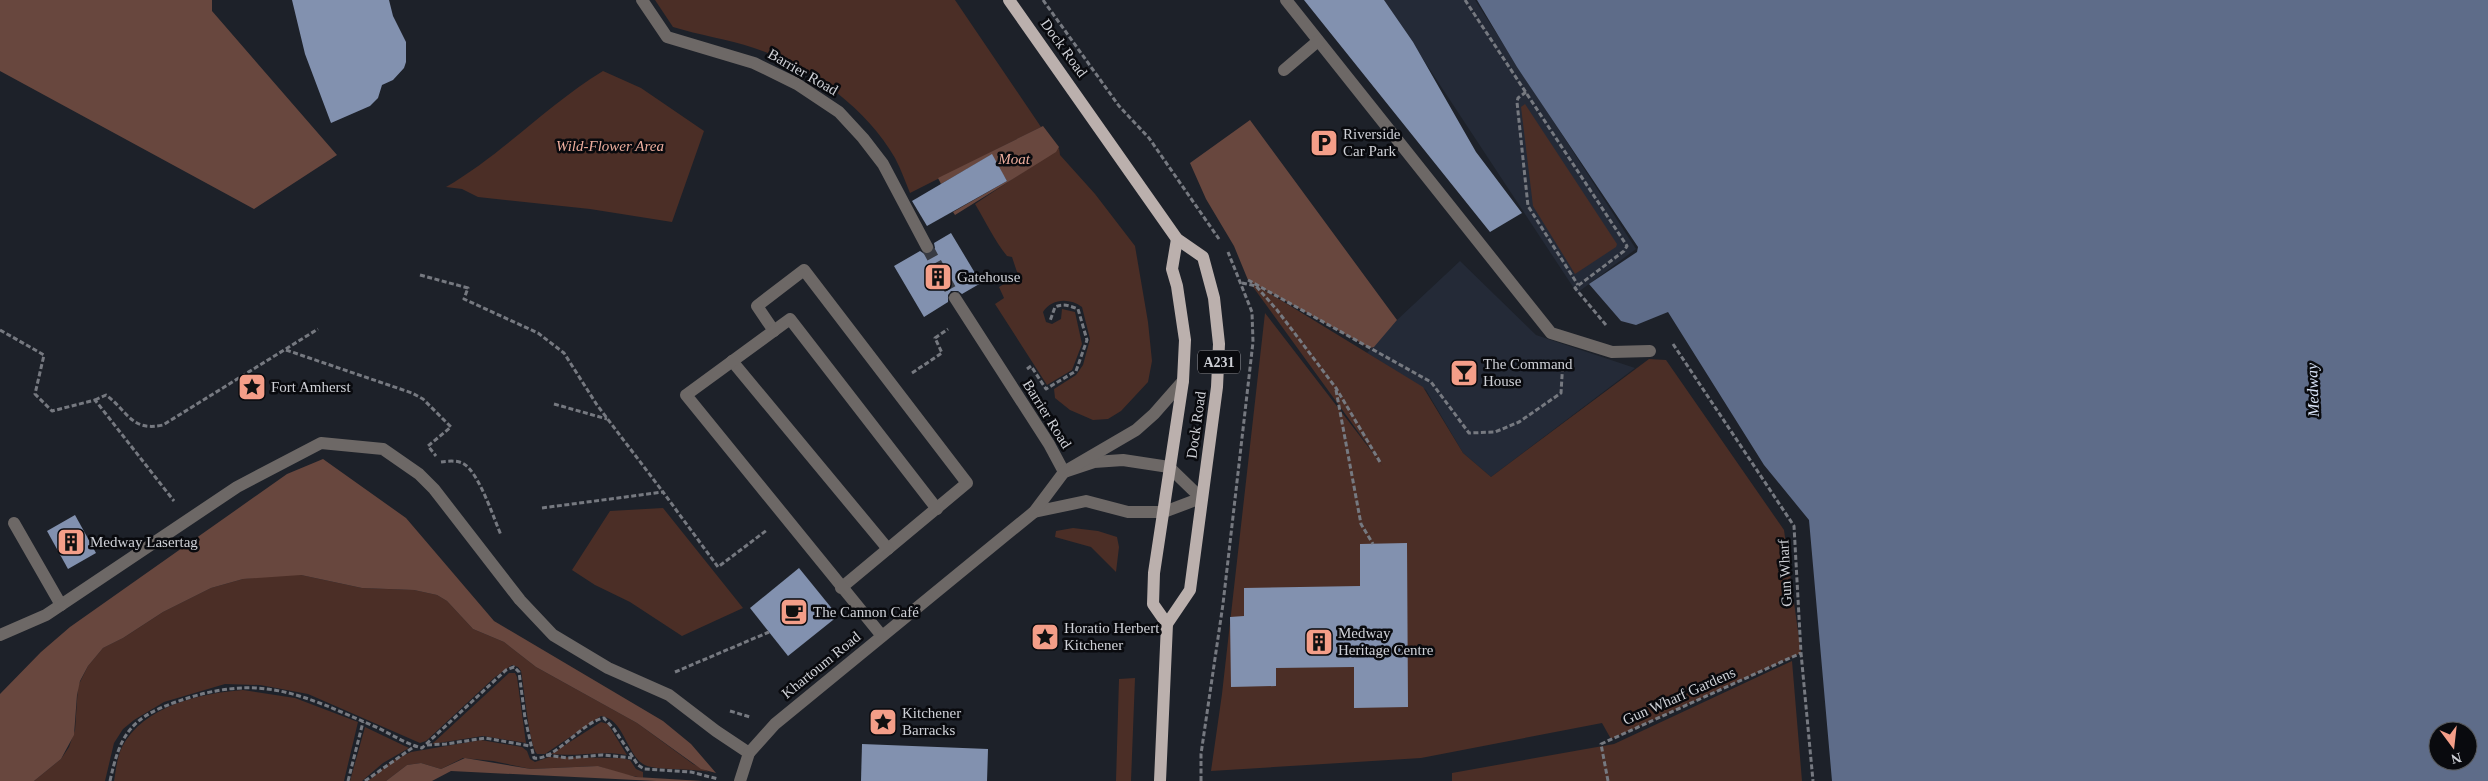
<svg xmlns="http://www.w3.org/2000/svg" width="2488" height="781" font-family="Georgia,serif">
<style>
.built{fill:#242a37}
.green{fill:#4b2e26}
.forest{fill:#68473e}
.water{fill:#5e6c89;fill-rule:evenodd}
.building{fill:#8291af}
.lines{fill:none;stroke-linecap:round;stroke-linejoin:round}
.minor-tunnel{stroke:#383b43;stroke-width:12;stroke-dasharray:12 6;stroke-linecap:butt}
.path{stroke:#767980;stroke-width:3;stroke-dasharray:5 2.5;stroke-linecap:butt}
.minor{stroke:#6d6866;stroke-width:12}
.major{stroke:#bbb0ad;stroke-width:12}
.labels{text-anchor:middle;stroke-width:5;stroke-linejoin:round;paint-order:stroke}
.shield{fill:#090a0e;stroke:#94959b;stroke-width:1}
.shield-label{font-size:14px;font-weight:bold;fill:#cfd1d7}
.street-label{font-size:15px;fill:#cfd1d7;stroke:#090a0e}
.poi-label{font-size:15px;fill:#cfd1d7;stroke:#090a0e;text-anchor:start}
.park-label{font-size:15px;font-style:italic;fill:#edad9d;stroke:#090a0e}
.water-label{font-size:16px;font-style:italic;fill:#d8e3f8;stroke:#090a0e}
</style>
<rect width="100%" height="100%" fill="#1d2129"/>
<g class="built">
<path d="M 1384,0 L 1475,0 L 1636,249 L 1577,293 Z"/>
<path d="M 1460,261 L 1536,335 L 1635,368 L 1491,477 L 1463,453 L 1426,390 L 1367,353 L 1397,320 Z"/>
</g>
<g class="green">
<path d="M 655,0 L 955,0 L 1041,127 L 910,193 C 905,181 901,169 895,158 C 866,107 808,66 754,48 C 727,39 699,35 673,27 Z"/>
<path d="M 603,71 L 641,88 L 704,131 L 672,222 L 590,209 L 478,197 L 462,189 L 446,187 C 503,154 547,105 603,71 Z"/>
<path d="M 1525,104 L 1617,244 L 1616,247 L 1575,274 L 1533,206 L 1521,107 Z"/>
<path d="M 1059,148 L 1060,155 L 1095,194 L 1135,246 L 1148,322 L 1152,361 L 1148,382 L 1121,411 L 1108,419 L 1093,420 L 1070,410 L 1055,398 L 1054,389 L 1076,375 L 1083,365 L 1090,339 L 1082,307 C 1070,298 1052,298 1043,312 L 1046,322 L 1052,324 L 1061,319 L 1062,309 L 1075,312 L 1082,344 L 1072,370 L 1047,385 L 995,304 L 1004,298 L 999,287 L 1018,275 L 1012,257 L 1007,256 C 994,240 986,222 975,204 Z"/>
<path d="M 1248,280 L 1423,387 L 1463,453 L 1491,477 L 1649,359 L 1666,360 L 1784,530 L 1801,653 L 1611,739 L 1602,723 L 1421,758 L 1211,771 L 1222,694 L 1265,313 L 1383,466 Z"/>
<path d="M 663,508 L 743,608 L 682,636 L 630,602 L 595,585 L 572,570 L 610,511 Z"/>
<path d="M 1073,528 L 1098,531 L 1117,537 L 1119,547 L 1116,572 L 1091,547 L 1055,537 L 1056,531 Z"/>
<path d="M 276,575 L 301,575 L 362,588 L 414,590 L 437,595 L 447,601 L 473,629 L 504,642 L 536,667 L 637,723 L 693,764 L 709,772 C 692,768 653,771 643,764 C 626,753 624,719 601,716 L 545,754 L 537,754 C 529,745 524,687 521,671 L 518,667 L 512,665 L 495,677 L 426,741 L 420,743 L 308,694 L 260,685 L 225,684 L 164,702 L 134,720 L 123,729 L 114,743 L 105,781 L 34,781 L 61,759 L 69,747 L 75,730 L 78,686 L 88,666 L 103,648 L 123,638 L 163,612 L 211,588 L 243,579 Z"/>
<path d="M 1792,661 L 1802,781 L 1452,781 L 1452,773 L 1614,744 Z"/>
<path d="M 509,673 L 515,673 L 517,677 L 526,743 L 483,736 L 432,744 Z"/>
<path d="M 1135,678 L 1131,781 L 1116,781 L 1119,679 Z"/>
<path d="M 243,690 L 295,698 L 358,722 L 344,781 L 114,781 C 116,770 117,757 122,747 C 143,706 201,693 243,690 Z"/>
<path d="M 601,722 L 608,724 L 627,755 C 602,750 577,757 551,754 Z"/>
<path d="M 365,727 L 409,748 L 383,763 L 362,781 L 350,781 Z"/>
<path d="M 481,740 L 522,747 L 527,751 L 530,759 L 535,762 L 549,757 L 621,758 L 630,760 L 636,769 L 643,772 L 643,778 L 622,774 L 598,766 L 531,769 L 493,761 L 463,758 L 441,769 L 421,763 L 407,765 L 386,781 L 368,781 L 392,761 L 411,752 Z"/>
</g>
<g class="forest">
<path d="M 0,0 L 212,0 L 212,11 L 337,155 L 254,209 L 0,71 Z"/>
<path d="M 1250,120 L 1397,320 L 1374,347 L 1370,348 L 1248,280 L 1234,246 L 1206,199 L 1190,163 Z"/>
<path d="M 1043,126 L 1059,147 L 1056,152 L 955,215 L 953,212 L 1007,181 L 991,155 L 941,184 L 938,178 Z"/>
<path d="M 323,459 L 406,518 L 494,621 L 663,721 L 691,744 L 716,773 L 701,769 L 637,723 L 536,667 L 504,642 L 473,629 L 447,601 L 437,595 L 414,590 L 362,588 L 301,575 L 243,579 L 211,588 L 163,612 L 123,638 L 103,648 L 88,666 L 80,681 L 77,695 L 74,735 L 61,759 L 34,781 L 0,781 L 0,694 L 41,652 L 70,627 L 287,474 Z"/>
<path d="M 465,758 L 531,769 L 598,766 L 636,777 L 703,781 L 656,781 L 451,771 L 432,781 L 386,781 L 407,765 L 421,763 L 441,769 Z"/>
</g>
<path class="water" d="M 1477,0 L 2488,0 L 2488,781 L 1832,781 L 1809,520 L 1764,465 L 1668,312 L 1636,325 L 1621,321 L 1589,284 L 1637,252 L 1638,247 L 1517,67 ZM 2438,731 L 2468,731 L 2468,761 L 2438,761 Z"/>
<g class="building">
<path d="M 292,0 L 389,0 L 393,16 L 406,42 L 406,62 L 404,68 L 393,80 L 382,85 L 378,98 L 370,106 L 331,123 L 305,54 Z"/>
<path d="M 1304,0 L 1384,0 L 1413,42 L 1476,152 L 1522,213 L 1490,232 Z"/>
<path d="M 992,154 L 1007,181 L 927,226 L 912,201 Z"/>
<path d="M 951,233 L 981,283 L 962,294 L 958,291 L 951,291 L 948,295 L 948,302 L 924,317 L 894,266 L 920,251 L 926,255 L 931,254 L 935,248 L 934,243 Z"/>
<path d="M 75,515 L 96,553 L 68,569 L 47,531 Z"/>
<path d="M 1407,543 L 1408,707 L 1354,708 L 1354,667 L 1276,668 L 1276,686 L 1231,687 L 1230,617 L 1244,616 L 1244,588 L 1360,586 L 1360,544 Z"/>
<path d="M 799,568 L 838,616 L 788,656 L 750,608 Z"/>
<path d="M 862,744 L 988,749 L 987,781 L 861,781 Z"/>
</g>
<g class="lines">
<path class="minor-tunnel" d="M 927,247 L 955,298"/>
<g class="path">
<path d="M 1043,0 L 1119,106 L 1149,138 L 1219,239"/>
<path d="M 1465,0 L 1627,246 L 1624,251 L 1575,288 L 1606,325"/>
<path d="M 1526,92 L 1518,98 L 1517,102 L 1528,206 L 1578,285"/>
<path d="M 420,275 L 468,288 L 464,299 L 538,333 L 564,353 L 597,405 L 663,492"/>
<path d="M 1248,280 L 1431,382 L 1469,433 L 1495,432 L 1519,422 L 1561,393 L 1563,360"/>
<path d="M 1242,283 L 1256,286 L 1277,310 L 1336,388 L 1380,462"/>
<path d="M 0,330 L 44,355 L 35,394 L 52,411 L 95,400 L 174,501"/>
<path d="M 1673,344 L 1794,526 L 1801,653 L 1813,781"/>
<path d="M 286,350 L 412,393 L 423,399 L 451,427 L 428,446 L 436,456"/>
<path d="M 1027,369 L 1031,366 L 1046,389 L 1076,371 L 1087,340 L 1078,309 C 1070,306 1063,303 1055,307 L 1050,321"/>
<path d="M 912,373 L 942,353 L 935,338 L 948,329"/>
<path d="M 1336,390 L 1361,524 L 1373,544"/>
<path d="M 95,400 L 106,395 C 128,411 131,432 163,425 L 318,329"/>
<path d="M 554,404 L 607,419"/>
<path d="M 441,462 C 448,461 458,460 464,464 C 479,473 494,519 501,535"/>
<path d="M 542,508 L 663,492 L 718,567 L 767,530"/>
<path d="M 675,672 L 769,632"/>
<path d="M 730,711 L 750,717"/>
<path d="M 427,745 L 446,744 L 485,738 L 530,746"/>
<path d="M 546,755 L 568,758 L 602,755 L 632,758"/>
<path d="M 110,781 C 120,735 130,718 176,702 C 260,672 300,694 376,727 C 391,734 406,744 422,748 L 506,670 L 514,667 L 519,672 L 525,718 L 534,758 C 555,761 581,722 604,718 L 614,729 L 638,765 L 644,769 L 691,772 L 718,779"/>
<path d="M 348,781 L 363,722"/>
<path d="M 365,781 L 415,746"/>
<path d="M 1201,781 L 1201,754 L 1223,604 L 1253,342 L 1252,312 L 1228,252"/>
<path d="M 1608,781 L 1601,744 L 1801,653"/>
</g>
<g class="minor">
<path d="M 642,0 L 667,37 L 754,63 L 797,84 L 839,112 L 863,138 L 883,164 L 927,247"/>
<path d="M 1286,0 L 1551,333 L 1612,352 L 1650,351"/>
<path d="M 1284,70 L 1318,41"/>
<path d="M 955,298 L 1049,444 L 1064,472 L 1094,462 L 1123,460 L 1169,467 L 1201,498 L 1164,512 L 1128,512 L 1086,501 L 1034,512"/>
<path d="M 774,331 L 757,306 L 804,270 L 967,483 L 841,588"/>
<path d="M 732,361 L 888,549"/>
<path d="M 14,523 L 61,605"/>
<path d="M 0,635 L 46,615 L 237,487 L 321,443 L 383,449 L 419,474 L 434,489 L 520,600 L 553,635 L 608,668 L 669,695 L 716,731 L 749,753"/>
<path d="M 882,636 L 686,395 L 790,319 L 937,509"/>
<path d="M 740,781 L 749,753 L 775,724 L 1034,512 L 1064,472 L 1136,430 L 1154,414 L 1183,381"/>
</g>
<g class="major">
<path d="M 1009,0 L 1177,239 L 1203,257 L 1214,298 L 1219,344 L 1217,387 L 1190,590 L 1167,624 L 1160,781"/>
<path d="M 1167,624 L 1153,604 L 1154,573 L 1183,381 L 1185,340 L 1177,286 L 1172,269 L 1177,239"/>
</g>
</g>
<defs>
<symbol id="parking-square" viewBox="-11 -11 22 22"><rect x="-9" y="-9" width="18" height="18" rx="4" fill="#f49e88" stroke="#090a0e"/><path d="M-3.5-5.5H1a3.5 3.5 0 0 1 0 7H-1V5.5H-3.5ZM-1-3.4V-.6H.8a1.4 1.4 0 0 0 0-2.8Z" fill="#111"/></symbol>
<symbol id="building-square" viewBox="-11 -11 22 22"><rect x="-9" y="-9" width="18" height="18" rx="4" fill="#f49e88" stroke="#090a0e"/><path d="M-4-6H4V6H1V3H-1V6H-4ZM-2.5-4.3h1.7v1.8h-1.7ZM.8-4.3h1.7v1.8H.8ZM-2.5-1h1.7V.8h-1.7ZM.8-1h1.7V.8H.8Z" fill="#111"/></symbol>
<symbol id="bar-square" viewBox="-11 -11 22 22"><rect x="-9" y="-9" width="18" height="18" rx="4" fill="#f49e88" stroke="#090a0e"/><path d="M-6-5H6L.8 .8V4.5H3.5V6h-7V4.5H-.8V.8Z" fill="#111"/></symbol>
<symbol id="sight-square" viewBox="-11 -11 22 22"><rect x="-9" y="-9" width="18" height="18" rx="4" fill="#f49e88" stroke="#090a0e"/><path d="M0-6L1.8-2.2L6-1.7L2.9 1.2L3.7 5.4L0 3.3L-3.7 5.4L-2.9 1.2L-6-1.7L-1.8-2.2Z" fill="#111"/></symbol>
<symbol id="cafe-square" viewBox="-11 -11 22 22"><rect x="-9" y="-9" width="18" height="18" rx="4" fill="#f49e88" stroke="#090a0e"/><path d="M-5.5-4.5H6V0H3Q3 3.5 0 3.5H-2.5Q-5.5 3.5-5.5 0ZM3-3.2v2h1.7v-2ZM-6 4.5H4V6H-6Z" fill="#111"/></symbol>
</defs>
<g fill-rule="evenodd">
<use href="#parking-square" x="1308" y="127" width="32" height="32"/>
<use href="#building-square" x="922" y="261" width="32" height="32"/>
<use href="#bar-square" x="1448" y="357" width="32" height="32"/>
<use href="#sight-square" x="236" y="371" width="32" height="32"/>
<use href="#building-square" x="55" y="526" width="32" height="32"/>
<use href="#cafe-square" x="778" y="596" width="32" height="32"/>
<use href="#sight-square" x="1029" y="621" width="32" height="32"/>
<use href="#building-square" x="1303" y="626" width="32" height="32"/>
<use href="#sight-square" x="867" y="706" width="32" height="32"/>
</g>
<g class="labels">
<rect class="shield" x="1198" y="350.5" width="42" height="23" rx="4"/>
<g class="shield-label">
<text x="1219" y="367">A231</text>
</g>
<g class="street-label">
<text transform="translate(1064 48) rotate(54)" y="5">Dock Road</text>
<text transform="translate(803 72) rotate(30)" y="5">Barrier Road</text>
<text transform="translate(1047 414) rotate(58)" y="5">Barrier Road</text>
<text transform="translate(1196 425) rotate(-82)" y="5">Dock Road</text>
<text transform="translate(1785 573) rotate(-93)" y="5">Gun Wharf</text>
<text transform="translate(821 665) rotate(-39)" y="5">Khartoum Road</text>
<text transform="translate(1679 696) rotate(-24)" y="5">Gun Wharf Gardens</text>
</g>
<g class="poi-label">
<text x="1343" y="139">Riverside<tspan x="1343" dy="17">Car Park</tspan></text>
<text x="957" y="282">Gatehouse</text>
<text x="1483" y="369">The Command<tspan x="1483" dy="17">House</tspan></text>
<text x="271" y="392">Fort Amherst</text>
<text x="90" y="547">Medway Lasertag</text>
<text x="813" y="617">The Cannon Café</text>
<text x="1064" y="633">Horatio Herbert<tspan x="1064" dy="17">Kitchener</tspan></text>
<text x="1338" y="638">Medway<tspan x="1338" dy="17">Heritage Centre</tspan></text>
<text x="902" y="718">Kitchener<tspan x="902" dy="17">Barracks</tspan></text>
</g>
<g class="park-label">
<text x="610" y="151">Wild-Flower Area</text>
<text x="1014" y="164">Moat</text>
</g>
<g class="water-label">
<text transform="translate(2312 390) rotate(-92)" y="6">Medway</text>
</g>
</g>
<g transform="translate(2453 746) rotate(165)"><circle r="24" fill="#090a0e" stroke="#585a5e"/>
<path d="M0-4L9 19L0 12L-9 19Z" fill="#f49e88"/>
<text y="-8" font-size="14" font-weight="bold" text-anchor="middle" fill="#cfd1d7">N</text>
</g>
</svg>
